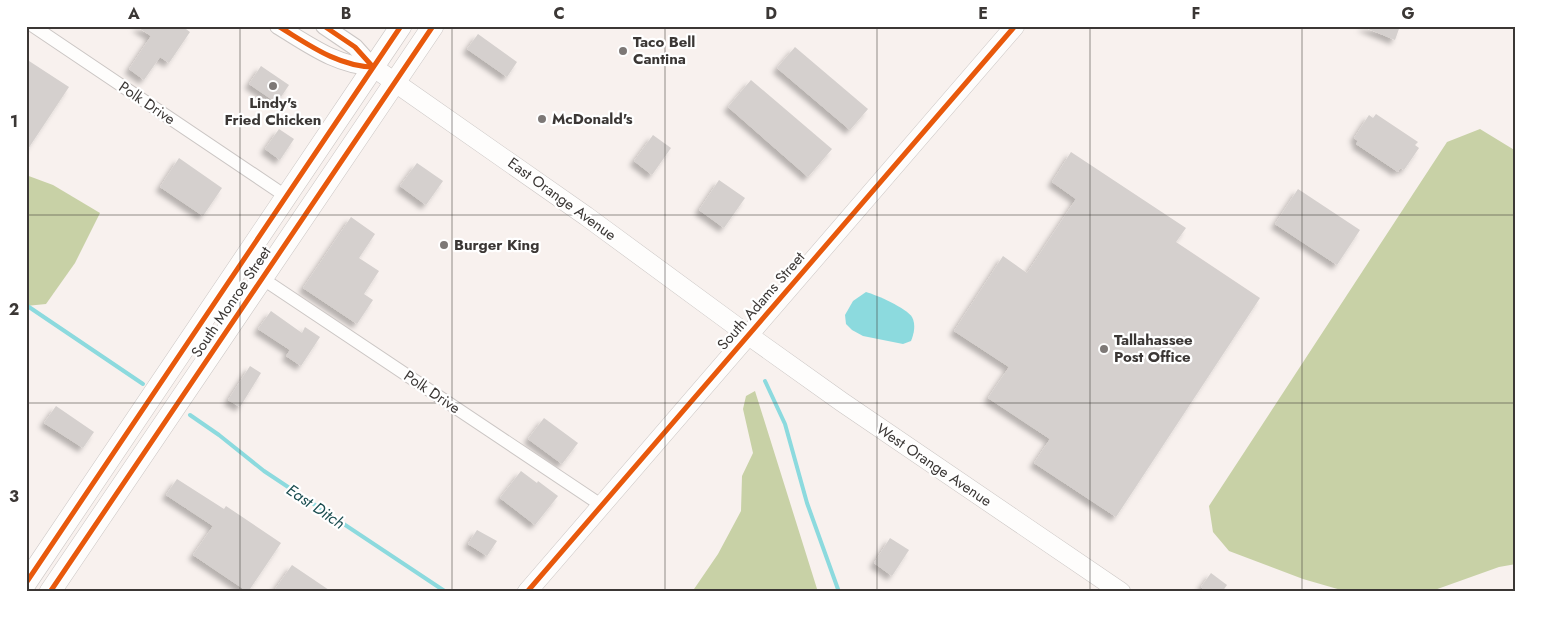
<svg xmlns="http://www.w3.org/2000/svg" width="1542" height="618" font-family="Jost,sans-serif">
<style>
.forest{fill:#c8d1a6}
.water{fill:#8cdade}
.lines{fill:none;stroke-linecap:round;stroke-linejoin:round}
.stream{stroke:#8cdade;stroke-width:4}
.building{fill:#d5d0ce;filter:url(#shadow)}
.minor-casing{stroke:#cbc6c4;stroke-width:14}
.tertiary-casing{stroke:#cbc6c4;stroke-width:18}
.secondary-casing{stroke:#cbc6c4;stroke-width:20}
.primary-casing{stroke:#cbc6c4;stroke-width:22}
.minor{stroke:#fefdfc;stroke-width:12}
.tertiary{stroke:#fefdfc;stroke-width:16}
.secondary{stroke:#fefdfc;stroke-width:19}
.primary{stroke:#fefdfc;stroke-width:21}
.cycleway-casing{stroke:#fff;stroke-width:8}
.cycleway{stroke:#e8590c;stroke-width:5}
.grid{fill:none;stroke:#3b3735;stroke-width:1;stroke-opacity:0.55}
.poi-dot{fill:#7d7876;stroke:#fff;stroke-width:2}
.labels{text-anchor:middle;stroke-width:4.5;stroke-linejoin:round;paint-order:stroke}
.poi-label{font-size:15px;font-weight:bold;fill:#3b3735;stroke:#fff;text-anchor:start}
.street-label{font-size:15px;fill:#3b3735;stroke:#fff}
.water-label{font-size:16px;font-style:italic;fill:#194c4f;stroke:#fff}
.neatline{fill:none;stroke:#3b3735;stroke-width:2}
.grid-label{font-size:16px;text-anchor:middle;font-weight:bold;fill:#3b3735}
</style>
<defs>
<filter id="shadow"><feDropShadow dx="-4.5" dy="4.5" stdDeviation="2.5" flood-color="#0004"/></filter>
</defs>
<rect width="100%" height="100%" fill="#f8f1ee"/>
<g class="forest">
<path d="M 1480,129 L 1516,151 L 1516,564 L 1499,567 L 1429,592 L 1359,592 L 1341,590 L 1303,579 L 1229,551 L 1213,532 L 1209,506 L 1447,142 Z"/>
<path d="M 26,175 L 53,185 L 100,213 L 75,263 L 46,304 L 26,306 Z"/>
<path d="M 755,391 L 818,592 L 692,592 L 718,554 L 741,511 L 742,476 L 753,453 L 743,409 L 746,396 Z"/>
</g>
<path class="water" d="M 866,292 C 877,295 906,308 912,317 C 916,324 914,334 911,341 L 903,344 L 863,336 L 852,330 L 846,324 L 845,315 L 853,301 Z"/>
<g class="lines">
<g class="stream">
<path d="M 26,305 L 143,384"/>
<path d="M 765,381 L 785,424 L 807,503 L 839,592"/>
<path d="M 190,415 L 219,435 L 264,471 L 446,592"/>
</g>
</g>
<g class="building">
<path d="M 136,26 L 182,26 L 190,32 L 169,63 L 160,57 L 144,80 L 129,69 L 151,36 Z"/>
<path d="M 1361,26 L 1400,26 L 1395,40 Z"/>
<path d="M 478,34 L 517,62 L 507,77 L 467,49 Z"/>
<path d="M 795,47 L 868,109 L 850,130 L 777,68 Z"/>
<path d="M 26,59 L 69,87 L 26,152 Z"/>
<path d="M 261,66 L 289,85 L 277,103 L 249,84 Z"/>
<path d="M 751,80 L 832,149 L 808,177 L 728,107 Z"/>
<path d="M 1376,114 L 1418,142 L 1415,145 L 1419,148 L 1404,170 L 1400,168 L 1398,172 L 1356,144 L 1358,141 L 1354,138 L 1369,115 L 1373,118 Z"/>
<path d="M 279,129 L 294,139 L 280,160 L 265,149 Z"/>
<path d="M 653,135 L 671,148 L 652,175 L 634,161 Z"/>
<path d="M 1071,152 L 1186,228 L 1176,242 L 1260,298 L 1116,517 L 1034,463 L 1050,439 L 988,398 L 1009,367 L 954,331 L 1003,256 L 1027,273 L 1076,199 L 1052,182 Z"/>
<path d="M 179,158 L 222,188 L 203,216 L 160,187 Z"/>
<path d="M 417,163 L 443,181 L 426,205 L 400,186 Z"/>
<path d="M 719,180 L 745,198 L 724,228 L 699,210 Z"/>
<path d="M 1298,189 L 1360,230 L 1337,265 L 1275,224 Z"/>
<path d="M 351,217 L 375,234 L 359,258 L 379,271 L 364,294 L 373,300 L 357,324 L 303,288 Z"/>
<path d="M 271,311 L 302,333 L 305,327 L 320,337 L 301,366 L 286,356 L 290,350 L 258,329 Z"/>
<path d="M 250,366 L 261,373 L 240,407 L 228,400 Z"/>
<path d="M 56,406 L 94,432 L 83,448 L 44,423 Z"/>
<path d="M 544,418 L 578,443 L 562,464 L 528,439 Z"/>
<path d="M 521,471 L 537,483 L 538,481 L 558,496 L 535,525 L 500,498 Z"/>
<path d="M 177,479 L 224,509 L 226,506 L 281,543 L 248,592 L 193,555 L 213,526 L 166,495 Z"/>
<path d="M 477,530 L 497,541 L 487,556 L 468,544 Z"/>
<path d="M 890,538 L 909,550 L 892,576 L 874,563 Z"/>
<path d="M 292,565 L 332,592 L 273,592 Z"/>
<path d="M 1211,573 L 1227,585 L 1222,592 L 1207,592 L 1201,587 Z"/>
</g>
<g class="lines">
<defs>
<g id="minor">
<path d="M 33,26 L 287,197"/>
<path d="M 263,279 L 601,505"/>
</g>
<g id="tertiary">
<path d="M 278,26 C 308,44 337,66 373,67"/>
<path d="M 324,26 L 355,47 L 373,67"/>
</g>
<g id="secondary">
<path d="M 373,67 L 586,216 L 748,335 L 842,402 L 1121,592"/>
<path d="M 527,592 L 1015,26"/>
</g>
<g id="primary">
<path d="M 26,583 L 401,26"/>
<path d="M 50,592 L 433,26"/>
</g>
</defs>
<use href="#minor" class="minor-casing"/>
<use href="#tertiary" class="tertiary-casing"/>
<use href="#secondary" class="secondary-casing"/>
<use href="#primary" class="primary-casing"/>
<use href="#minor" class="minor"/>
<use href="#tertiary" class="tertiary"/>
<use href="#secondary" class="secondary"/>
<use href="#primary" class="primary"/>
<defs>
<g id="cycleway">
<path d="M 278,26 C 308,44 337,66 373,67"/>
<path d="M 324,26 L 355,47 L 373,67"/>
<path d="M 26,583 L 401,26"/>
<path d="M 50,592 L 433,26"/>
<path d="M 527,592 L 1015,26"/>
</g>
</defs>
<use href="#cycleway" class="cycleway-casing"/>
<use href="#cycleway" class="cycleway"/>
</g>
<path class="grid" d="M 240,26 L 240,592M 452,26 L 452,592M 665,26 L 665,592M 877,26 L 877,592M 1090,26 L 1090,592M 1302,26 L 1302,592M 26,215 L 1516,215M 26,403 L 1516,403"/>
<g class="poi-dot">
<circle cx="623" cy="51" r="5"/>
<circle cx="273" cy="86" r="5"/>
<circle cx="542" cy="119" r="5"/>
<circle cx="444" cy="245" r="5"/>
<circle cx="1104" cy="349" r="5"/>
</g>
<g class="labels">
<g class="poi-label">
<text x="633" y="47">Taco Bell<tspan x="633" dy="17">Cantina</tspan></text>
<text x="273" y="108" text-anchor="middle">Lindy's<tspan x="273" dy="17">Fried Chicken</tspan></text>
<text x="552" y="124">McDonald's</text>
<text x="454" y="250">Burger King</text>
<text x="1114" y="345">Tallahassee<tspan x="1114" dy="17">Post Office</tspan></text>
</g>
<g class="street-label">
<text transform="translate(147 103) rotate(34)" y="5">Polk Drive</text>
<text transform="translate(562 199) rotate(36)" y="5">East Orange Avenue</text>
<text transform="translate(761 301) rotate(-49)" y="5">South Adams Street</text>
<text transform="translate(231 302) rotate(-56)" y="5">South Monroe Street</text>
<text transform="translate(432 392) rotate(34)" y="5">Polk Drive</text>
<text transform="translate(934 465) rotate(34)" y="5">West Orange Avenue</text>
</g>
<g class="water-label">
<text transform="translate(316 506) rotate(34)" y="6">East Ditch</text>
</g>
</g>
<rect width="1542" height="618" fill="none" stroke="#ffffff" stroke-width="55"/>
<rect x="28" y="28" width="1486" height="562" class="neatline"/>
<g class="grid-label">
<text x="134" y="19">A</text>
<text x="346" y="19">B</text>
<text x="559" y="19">C</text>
<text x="771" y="19">D</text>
<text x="983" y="19">E</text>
<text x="1196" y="19">F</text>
<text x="1408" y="19">G</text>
<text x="14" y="127">1</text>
<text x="14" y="315">2</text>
<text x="14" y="502">3</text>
</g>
</svg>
